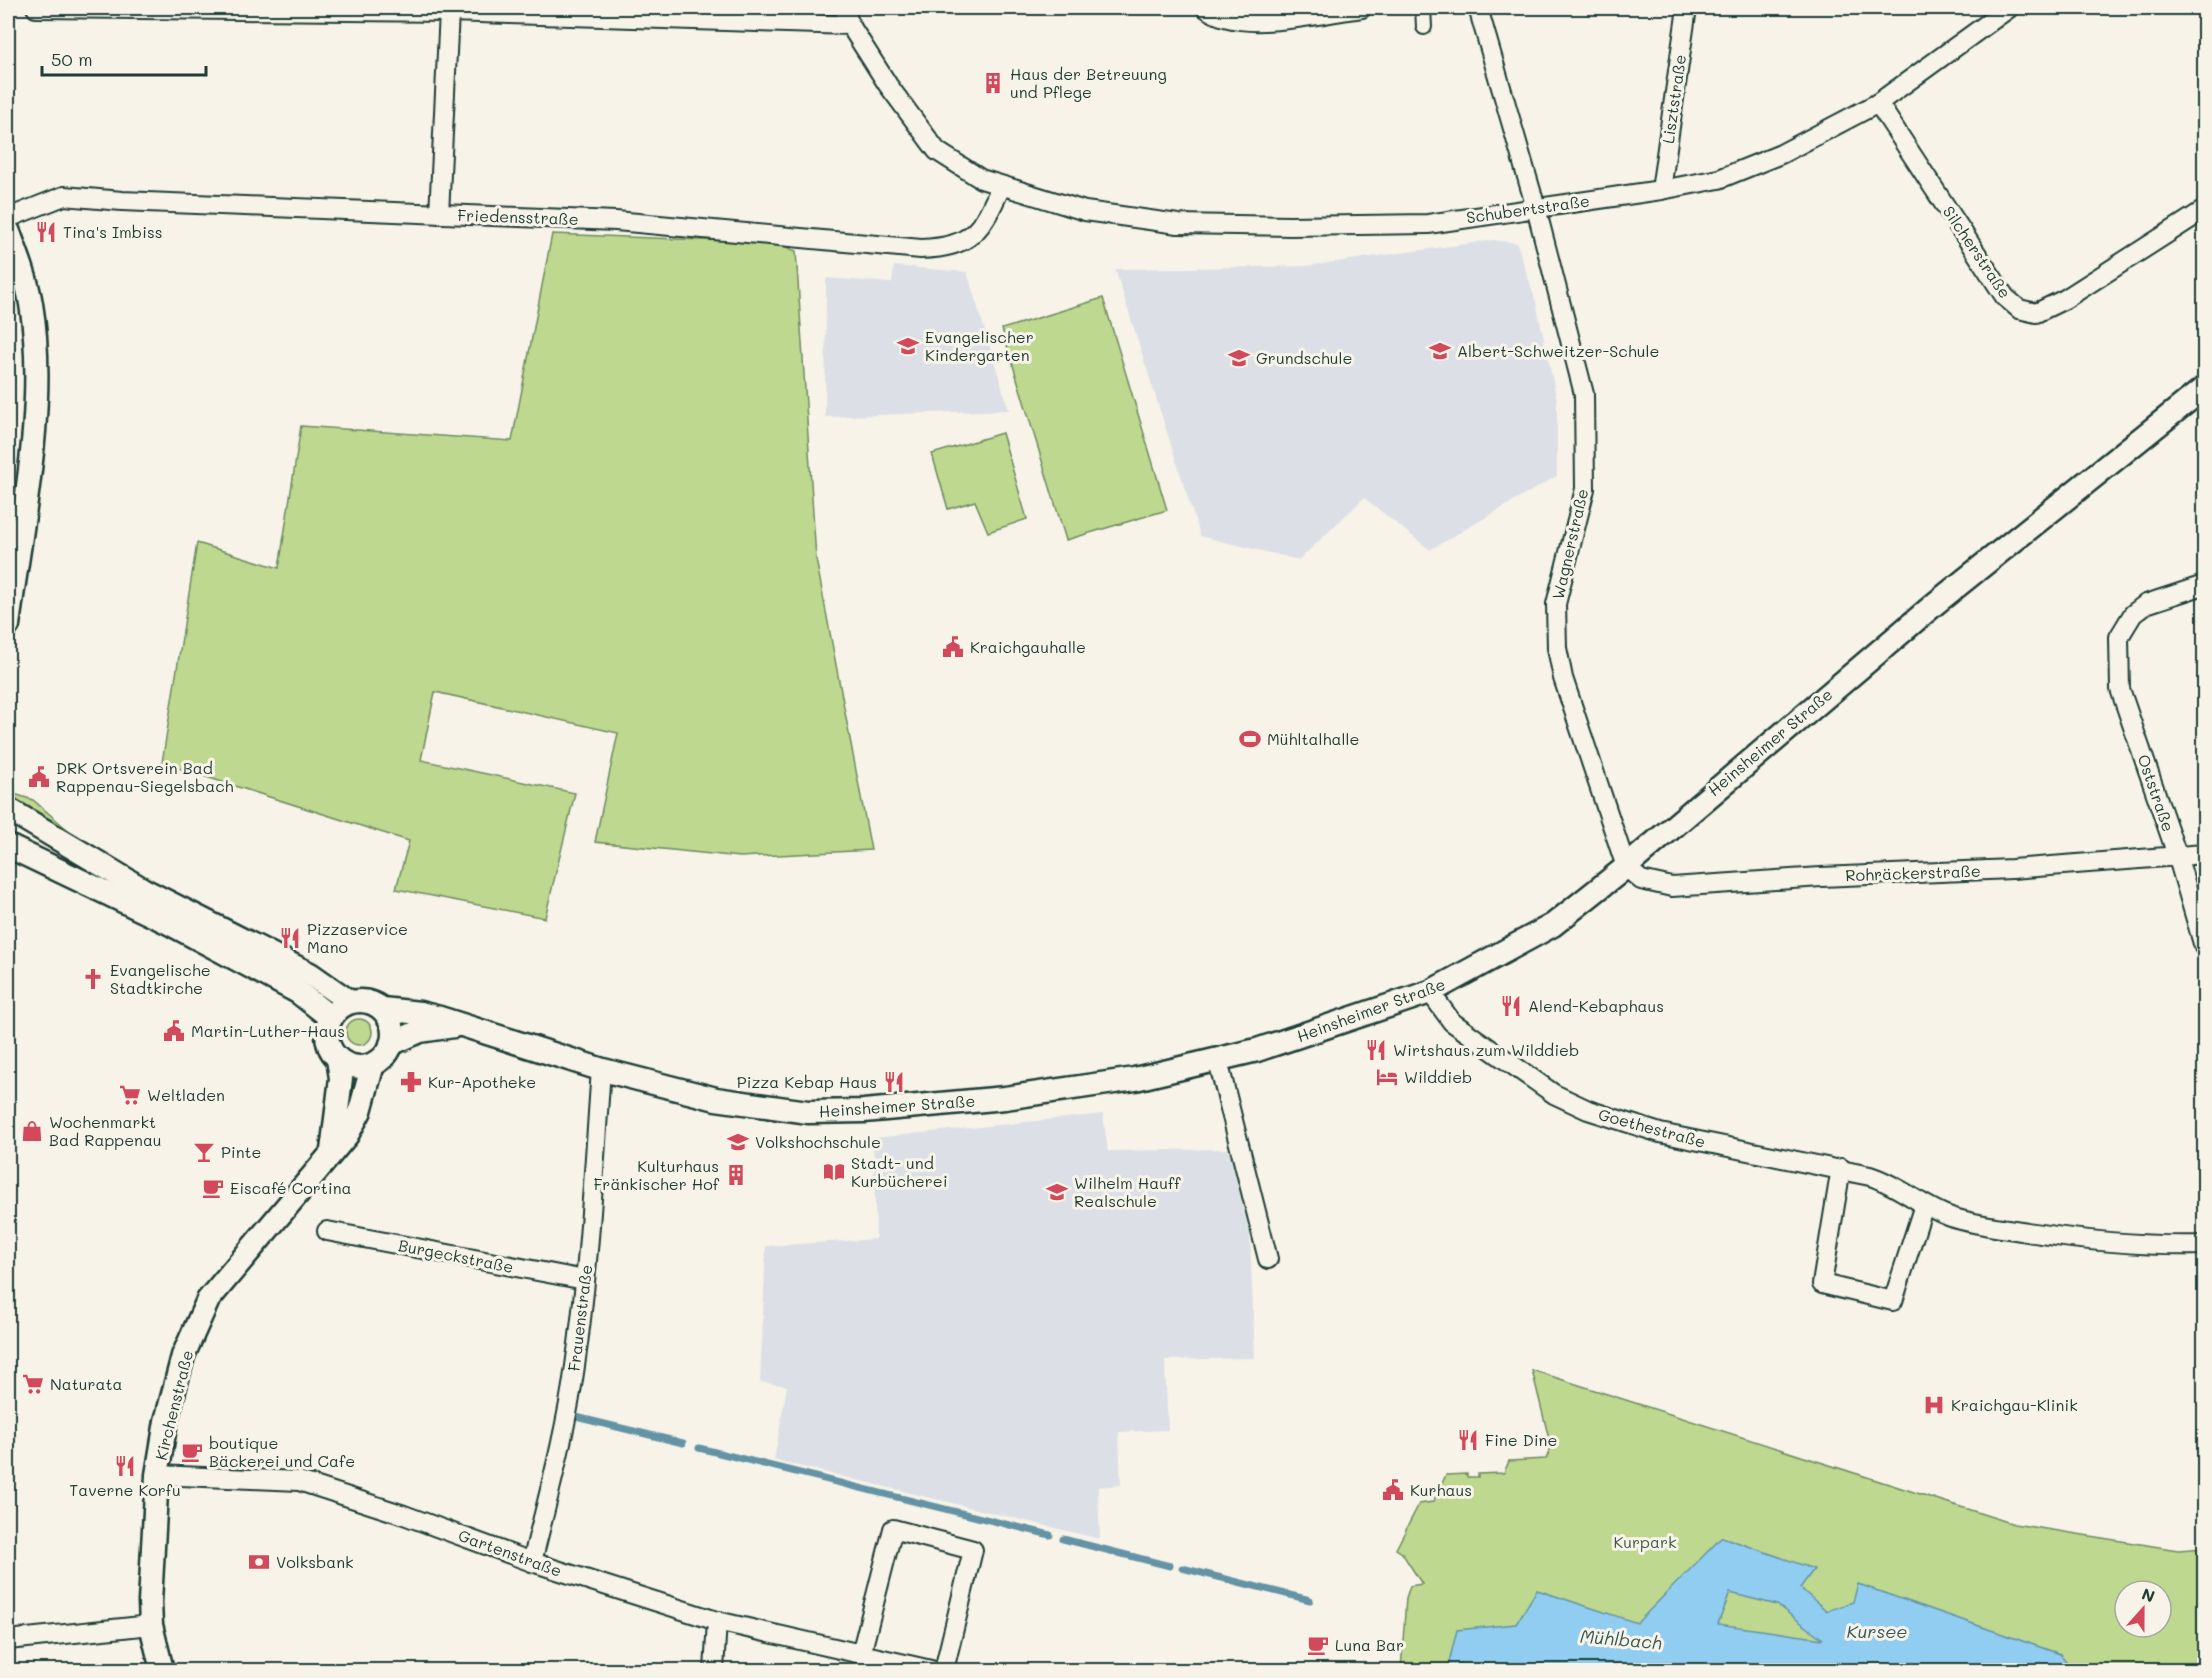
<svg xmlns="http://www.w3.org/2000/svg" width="2212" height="1678" font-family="Mali,sans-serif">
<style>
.built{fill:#dce0e6}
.green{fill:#bed88f;stroke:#6e8a62;stroke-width:1.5;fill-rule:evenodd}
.water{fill:#91cdf1;stroke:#6393a5;stroke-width:1.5;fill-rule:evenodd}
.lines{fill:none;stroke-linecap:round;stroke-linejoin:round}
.stream{stroke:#6393a5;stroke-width:7}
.pedestrian-casing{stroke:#1f3d34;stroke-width:18}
.minor-casing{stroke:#1f3d34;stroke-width:22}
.tertiary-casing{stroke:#1f3d34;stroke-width:27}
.pedestrian{stroke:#f7f3e8;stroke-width:14}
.minor{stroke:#f7f3e8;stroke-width:18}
.tertiary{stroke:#f7f3e8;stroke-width:22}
.labels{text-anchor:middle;stroke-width:6;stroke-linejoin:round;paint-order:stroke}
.poi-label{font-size:16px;fill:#1f3d34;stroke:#f7f3e8;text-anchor:start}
.street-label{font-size:16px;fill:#1f3d34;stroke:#f7f3e8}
.park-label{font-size:16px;fill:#3f5c46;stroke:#f7f3e8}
.water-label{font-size:18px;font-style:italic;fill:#365a5a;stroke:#f7f3e8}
</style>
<rect width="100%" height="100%" fill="#f7f3e8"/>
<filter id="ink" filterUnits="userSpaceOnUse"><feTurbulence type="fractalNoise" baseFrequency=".0167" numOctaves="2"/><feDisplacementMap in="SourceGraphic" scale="12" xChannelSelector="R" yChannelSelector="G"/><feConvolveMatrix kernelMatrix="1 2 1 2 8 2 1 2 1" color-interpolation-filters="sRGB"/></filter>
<g filter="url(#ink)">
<g class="built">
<path d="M 1494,240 L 1517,243 L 1536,302 L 1557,400 L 1557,476 L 1430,550 L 1364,498 L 1299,560 L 1200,536 L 1115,269 L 1306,266 Z"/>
<path d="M 894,266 L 967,272 L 1009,410 L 825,417 L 826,278 L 892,283 Z"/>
<path d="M 1103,1114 L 1108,1151 L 1229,1149 L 1250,1236 L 1255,1358 L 1165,1360 L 1168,1430 L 1119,1432 L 1121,1485 L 1098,1487 L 1100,1539 L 774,1460 L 787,1386 L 760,1382 L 766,1246 L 876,1239 L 873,1138 Z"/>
</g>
<g class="green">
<path d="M 552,234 L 776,243 L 796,251 L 816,559 L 871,850 L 740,857 L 595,842 L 618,733 L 435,692 L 421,760 L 575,793 L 545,918 L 396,889 L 409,841 L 162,763 L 197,543 L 279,568 L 301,426 L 512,441 Z"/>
<path d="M 1103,298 L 1167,510 L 1066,540 L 1002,329 Z"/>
<path d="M 1002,433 L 1027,519 L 988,532 L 975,501 L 948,509 L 932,454 Z"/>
<path d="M 8,792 L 33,800 L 68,830 L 67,837 L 14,804 Z"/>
<circle cx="359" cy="1032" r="13"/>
<path d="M 1532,1370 L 2014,1524 L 2178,1550 L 2204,1548 L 2204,1670 L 1401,1670 L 1406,1598 L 1410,1586 L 1422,1584 L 1402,1553 L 1396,1549 L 1419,1504 L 1433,1502 L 1446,1475 L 1467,1474 L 1467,1477 L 1478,1477 L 1478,1474 L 1504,1473 L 1509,1461 L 1546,1459 L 1551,1447 ZM 2125,1591 L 2161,1591 L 2161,1627 L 2125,1627 Z"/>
</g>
<path class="water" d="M 1722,1537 L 1814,1569 L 1800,1588 L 1827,1611 L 1853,1602 L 1858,1584 L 2060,1654 L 2066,1661 L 2067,1670 L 1447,1670 L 1457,1630 L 1516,1624 L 1537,1590 L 1637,1623 ZM 1730,1593 L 1777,1605 L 1823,1639 L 1718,1624 Z"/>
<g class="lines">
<g class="stream">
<path d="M 576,1417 L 683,1443"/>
<path d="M 699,1448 L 1050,1535"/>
<path d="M 1063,1539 L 1170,1566"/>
<path d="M 1182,1568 L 1310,1600"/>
</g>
<defs>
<path id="pedestrian" d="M 1423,8 L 1424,27"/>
<g id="minor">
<path d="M 36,8 L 449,12 L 850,25"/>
<path d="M 844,8 L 850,25 L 888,85 L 937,151 L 981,179 L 1085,211 L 1178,224 L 1290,226 L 1428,224 L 1661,190 L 1719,179 L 1781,154 L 1878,103 L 2009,8"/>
<path d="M 1206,8 C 1240,35 1321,13 1362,8"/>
<path d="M 1478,8 L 1536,208 L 1584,394 L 1585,489 L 1556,604 L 1557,648 L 1563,678 L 1626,867 L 1641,880 L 1672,887 L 1821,877 L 2012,869 L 2204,854"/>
<path d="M 1878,103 L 2005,297 L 2019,309 L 2036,313 L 2065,299 L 2204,210"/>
<path d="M 1661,190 L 1687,8"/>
<path d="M 439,214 L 449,12"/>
<path d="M 8,218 L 64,196 L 122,201 L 616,221 L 921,249 C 972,247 981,231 1001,187"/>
<path d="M 2204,585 L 2146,604 L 2133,614 L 2119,637 L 2120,689 L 2178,858 L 2204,947"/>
<path d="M 1430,992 L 1452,1022 L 1554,1094 L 1588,1110 L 1660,1133 L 1870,1176 C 1899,1185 1922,1207 1951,1217 C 1975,1225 2003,1228 2027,1232 C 2087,1241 2144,1247 2204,1245"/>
<path d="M 1218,1061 L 1268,1259"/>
<path d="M 1841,1168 L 1822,1284 L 1893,1301 L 1924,1205"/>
<path d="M 327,1231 L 585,1280"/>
<path d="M 157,1475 L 299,1481 L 404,1515 L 532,1562 L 717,1621 L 931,1670"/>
<path d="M 532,1562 C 548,1497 566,1432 575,1366 C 589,1268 594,1168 601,1069"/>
<path d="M 8,1640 L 151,1625"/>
<path d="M 861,1654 L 893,1529 L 973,1550 L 944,1670"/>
<path d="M 714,1670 L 717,1621"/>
</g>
<g id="tertiary">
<path d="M 8,230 C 17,254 27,279 31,304 C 48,404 21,525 8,625"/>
<path d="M 8,809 L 144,890 L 310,974 L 350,1002"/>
<path d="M 8,846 L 167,922 L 298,992 L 331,1018"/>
<circle cx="360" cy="1034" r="33"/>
<path d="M 382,1009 L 420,1013 L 440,1018 L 603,1070 L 716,1099 L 808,1112 L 864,1111 L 1005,1098 L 1135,1079 L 1257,1050 L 1430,992 L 1553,925 L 1626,867 L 1936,603 L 2204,388"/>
<path d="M 391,1044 L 420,1031 L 454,1026"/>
<path d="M 332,1151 L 341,1078 L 338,1059"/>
<path d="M 162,1670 L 151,1625 L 150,1602 L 157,1475 L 166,1421 L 183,1356 L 208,1300 L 347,1135 L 360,1111 L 373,1064"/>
</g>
</defs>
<use href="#pedestrian" class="pedestrian-casing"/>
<use href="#minor" class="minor-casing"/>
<use href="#tertiary" class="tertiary-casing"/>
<use href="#pedestrian" class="pedestrian"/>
<use href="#minor" class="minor"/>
<use href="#tertiary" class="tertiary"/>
</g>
</g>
<defs>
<symbol id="building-bare" viewBox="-9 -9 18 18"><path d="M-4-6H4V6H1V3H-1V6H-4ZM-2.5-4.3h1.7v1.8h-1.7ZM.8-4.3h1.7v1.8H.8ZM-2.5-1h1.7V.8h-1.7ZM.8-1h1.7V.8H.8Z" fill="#d1495b" stroke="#f7f3e8" stroke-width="2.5" paint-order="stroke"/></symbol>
<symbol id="restaurant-bare" viewBox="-9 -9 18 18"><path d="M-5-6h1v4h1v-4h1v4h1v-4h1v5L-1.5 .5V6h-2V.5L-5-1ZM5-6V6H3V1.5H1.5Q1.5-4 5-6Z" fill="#d1495b" stroke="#f7f3e8" stroke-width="2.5" paint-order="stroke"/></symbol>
<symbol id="school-bare" viewBox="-9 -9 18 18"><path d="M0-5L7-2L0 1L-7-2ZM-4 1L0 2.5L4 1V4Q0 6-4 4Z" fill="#d1495b" stroke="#f7f3e8" stroke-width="2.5" paint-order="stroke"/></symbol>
<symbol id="civic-bare" viewBox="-9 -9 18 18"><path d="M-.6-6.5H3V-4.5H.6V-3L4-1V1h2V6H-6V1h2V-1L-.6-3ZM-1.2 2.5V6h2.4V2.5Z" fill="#d1495b" stroke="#f7f3e8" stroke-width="2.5" paint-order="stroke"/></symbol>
<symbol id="stadium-bare" viewBox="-9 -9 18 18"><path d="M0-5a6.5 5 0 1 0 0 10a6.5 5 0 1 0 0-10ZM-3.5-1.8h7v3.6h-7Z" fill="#d1495b" stroke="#f7f3e8" stroke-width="2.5" paint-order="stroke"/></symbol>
<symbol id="church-bare" viewBox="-9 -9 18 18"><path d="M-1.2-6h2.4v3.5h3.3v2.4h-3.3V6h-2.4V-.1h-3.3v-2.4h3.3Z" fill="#d1495b" stroke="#f7f3e8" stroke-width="2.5" paint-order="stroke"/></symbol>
<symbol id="hotel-bare" viewBox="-9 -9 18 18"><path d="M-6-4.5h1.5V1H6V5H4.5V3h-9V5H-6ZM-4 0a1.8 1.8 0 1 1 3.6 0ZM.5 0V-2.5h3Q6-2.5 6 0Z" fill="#d1495b" stroke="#f7f3e8" stroke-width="2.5" paint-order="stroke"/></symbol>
<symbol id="pharmacy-bare" viewBox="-9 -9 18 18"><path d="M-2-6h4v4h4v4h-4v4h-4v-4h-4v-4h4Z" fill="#d1495b" stroke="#f7f3e8" stroke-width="2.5" paint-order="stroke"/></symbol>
<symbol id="supermarket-bare" viewBox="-9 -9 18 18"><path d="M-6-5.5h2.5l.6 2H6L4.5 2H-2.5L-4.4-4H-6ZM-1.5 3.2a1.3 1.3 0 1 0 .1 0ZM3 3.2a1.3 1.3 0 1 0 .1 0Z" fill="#d1495b" stroke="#f7f3e8" stroke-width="2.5" paint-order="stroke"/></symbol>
<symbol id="shop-bare" viewBox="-9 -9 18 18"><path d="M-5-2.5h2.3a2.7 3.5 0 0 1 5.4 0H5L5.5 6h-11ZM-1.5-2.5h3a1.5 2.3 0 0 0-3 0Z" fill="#d1495b" stroke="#f7f3e8" stroke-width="2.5" paint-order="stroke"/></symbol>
<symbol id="university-bare" viewBox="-9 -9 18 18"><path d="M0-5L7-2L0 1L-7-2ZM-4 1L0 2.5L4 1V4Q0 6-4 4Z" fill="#d1495b" stroke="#f7f3e8" stroke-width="2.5" paint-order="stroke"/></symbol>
<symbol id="bar-bare" viewBox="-9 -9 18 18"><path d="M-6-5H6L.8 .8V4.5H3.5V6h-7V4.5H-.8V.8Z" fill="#d1495b" stroke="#f7f3e8" stroke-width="2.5" paint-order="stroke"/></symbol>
<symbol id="library-bare" viewBox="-9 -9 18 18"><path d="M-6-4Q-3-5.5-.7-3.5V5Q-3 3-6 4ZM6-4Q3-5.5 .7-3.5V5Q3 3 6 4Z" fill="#d1495b" stroke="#f7f3e8" stroke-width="2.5" paint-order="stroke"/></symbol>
<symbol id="cafe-bare" viewBox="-9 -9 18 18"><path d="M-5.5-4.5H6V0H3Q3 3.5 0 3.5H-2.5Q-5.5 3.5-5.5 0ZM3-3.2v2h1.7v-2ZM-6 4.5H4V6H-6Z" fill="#d1495b" stroke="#f7f3e8" stroke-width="2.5" paint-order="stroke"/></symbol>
<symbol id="hospital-bare" viewBox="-9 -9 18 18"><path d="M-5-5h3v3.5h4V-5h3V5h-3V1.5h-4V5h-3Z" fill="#d1495b" stroke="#f7f3e8" stroke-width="2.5" paint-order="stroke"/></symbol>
<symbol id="bank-bare" viewBox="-9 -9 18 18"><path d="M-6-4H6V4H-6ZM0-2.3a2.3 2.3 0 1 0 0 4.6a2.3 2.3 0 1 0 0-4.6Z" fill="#d1495b" stroke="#f7f3e8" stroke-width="2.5" paint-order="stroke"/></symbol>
</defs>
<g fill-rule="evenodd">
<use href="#building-bare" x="978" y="68" width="30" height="30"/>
<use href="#restaurant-bare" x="31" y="217" width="30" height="30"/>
<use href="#school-bare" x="893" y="331" width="30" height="30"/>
<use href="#school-bare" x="1425" y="336" width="30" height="30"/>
<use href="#school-bare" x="1224" y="343" width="30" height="30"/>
<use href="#civic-bare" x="938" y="632" width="30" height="30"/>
<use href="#stadium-bare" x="1235" y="724" width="30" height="30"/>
<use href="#civic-bare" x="24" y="762" width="30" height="30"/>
<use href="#restaurant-bare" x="275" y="923" width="30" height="30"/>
<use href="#church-bare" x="78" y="964" width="30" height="30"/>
<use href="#restaurant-bare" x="1496" y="991" width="30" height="30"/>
<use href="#civic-bare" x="159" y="1016" width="30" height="30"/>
<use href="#restaurant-bare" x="1361" y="1035" width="30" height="30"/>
<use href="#hotel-bare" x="1372" y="1062" width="30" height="30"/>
<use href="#pharmacy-bare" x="396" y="1067" width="30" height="30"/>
<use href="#restaurant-bare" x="879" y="1067" width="30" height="30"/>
<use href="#supermarket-bare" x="115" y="1080" width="30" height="30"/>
<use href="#shop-bare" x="17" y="1116" width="30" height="30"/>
<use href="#university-bare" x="723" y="1127" width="30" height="30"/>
<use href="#bar-bare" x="189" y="1137" width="30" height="30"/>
<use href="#library-bare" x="819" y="1157" width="30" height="30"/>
<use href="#building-bare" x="721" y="1160" width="30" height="30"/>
<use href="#cafe-bare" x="198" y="1173" width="30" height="30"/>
<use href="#school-bare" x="1042" y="1177" width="30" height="30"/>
<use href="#supermarket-bare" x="18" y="1369" width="30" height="30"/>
<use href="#hospital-bare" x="1919" y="1390" width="30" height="30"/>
<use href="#restaurant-bare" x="1453" y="1425" width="30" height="30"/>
<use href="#cafe-bare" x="177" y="1437" width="30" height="30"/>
<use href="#restaurant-bare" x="110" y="1451" width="30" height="30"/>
<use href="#civic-bare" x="1378" y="1475" width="30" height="30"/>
<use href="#bank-bare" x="244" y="1547" width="30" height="30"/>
<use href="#cafe-bare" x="1303" y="1630" width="30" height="30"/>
</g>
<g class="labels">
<g class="poi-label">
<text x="1010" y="80">Haus der Betreuung<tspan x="1010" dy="18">und Pflege</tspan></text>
<text x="63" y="238">Tina's Imbiss</text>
<text x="925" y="343">Evangelischer<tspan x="925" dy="18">Kindergarten</tspan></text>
<text x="1457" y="357">Albert-Schweitzer-Schule</text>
<text x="1256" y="364">Grundschule</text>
<text x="970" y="653">Kraichgauhalle</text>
<text x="1267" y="745">Mühltalhalle</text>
<text x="56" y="774">DRK Ortsverein Bad<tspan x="56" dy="18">Rappenau-Siegelsbach</tspan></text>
<text x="307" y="935">Pizzaservice<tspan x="307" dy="18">Mano</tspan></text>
<text x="110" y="976">Evangelische<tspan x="110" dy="18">Stadtkirche</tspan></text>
<text x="1528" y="1012">Alend-Kebaphaus</text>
<text x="191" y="1037">Martin-Luther-Haus</text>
<text x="1393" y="1056">Wirtshaus zum Wilddieb</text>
<text x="1404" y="1083">Wilddieb</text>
<text x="428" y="1088">Kur-Apotheke</text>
<text x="877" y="1088" text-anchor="end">Pizza Kebap Haus</text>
<text x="147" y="1101">Weltladen</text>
<text x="49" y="1128">Wochenmarkt<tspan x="49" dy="18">Bad Rappenau</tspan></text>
<text x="755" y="1148">Volkshochschule</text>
<text x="221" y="1158">Pinte</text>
<text x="851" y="1169">Stadt- und<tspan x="851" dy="18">Kurbücherei</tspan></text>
<text x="719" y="1172" text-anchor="end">Kulturhaus<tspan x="719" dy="18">Fränkischer Hof</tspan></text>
<text x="1074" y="1189">Wilhelm Hauff<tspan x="1074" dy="18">Realschule</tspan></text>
<text x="230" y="1194">Eiscafé Cortina</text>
<text x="50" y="1390">Naturata</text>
<text x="1951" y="1411">Kraichgau-Klinik</text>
<text x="1485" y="1446">Fine Dine</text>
<text x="209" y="1449">boutique<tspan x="209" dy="18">Bäckerei und Cafe</tspan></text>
<text x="125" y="1496" text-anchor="middle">Taverne Korfu</text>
<text x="1410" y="1496">Kurhaus</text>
<text x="276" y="1568">Volksbank</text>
<text x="1335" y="1651">Luna Bar</text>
</g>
<g class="street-label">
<text transform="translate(1674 99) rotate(-82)" y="6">Lisztstraße</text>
<text transform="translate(1528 209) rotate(-8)" y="6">Schubertstraße</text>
<text transform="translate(518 217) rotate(2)" y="6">Friedensstraße</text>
<text transform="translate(1977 252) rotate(56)" y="6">Silcherstraße</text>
<text transform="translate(1570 544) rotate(-77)" y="6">Wagnerstraße</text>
<text transform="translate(1770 742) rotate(-40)" y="6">Heinsheimer Straße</text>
<text transform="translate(2156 793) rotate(71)" y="6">Oststraße</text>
<text transform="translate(1913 873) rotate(-2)" y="6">Rohräckerstraße</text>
<text transform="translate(1371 1010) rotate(-20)" y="6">Heinsheimer Straße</text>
<text transform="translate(897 1106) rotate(-4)" y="6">Heinsheimer Straße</text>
<text transform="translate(1652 1128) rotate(15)" y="6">Goethestraße</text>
<text transform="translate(456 1256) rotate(11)" y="6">Burgeckstraße</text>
<text transform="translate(580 1318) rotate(-83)" y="6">Frauenstraße</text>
<text transform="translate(174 1405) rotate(-76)" y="6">Kirchenstraße</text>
<text transform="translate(510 1553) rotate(20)" y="6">Gartenstraße</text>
</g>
<g class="park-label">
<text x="1645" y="1548">Kurpark</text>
</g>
<g class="water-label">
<text x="1877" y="1638">Kursee</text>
<text transform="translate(1621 1640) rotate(5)" y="6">Mühlbach</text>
</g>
</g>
<rect width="2212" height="1678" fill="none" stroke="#f7f3e8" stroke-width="30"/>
<rect x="15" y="15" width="2182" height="1648" fill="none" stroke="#1f3d34" stroke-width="2" filter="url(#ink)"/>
<g transform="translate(2143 1609) rotate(21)"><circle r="28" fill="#f7f3e8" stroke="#a1aaa0" stroke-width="1.5"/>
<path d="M0-4.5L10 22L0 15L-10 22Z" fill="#d1495b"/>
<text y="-9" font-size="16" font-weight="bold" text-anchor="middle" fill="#1f3d34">N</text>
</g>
<path d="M42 66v9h164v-9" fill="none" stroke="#1f3d34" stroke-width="3"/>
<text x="51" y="66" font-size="18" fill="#1f3d34" stroke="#f7f3e8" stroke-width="4.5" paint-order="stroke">50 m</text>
</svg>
